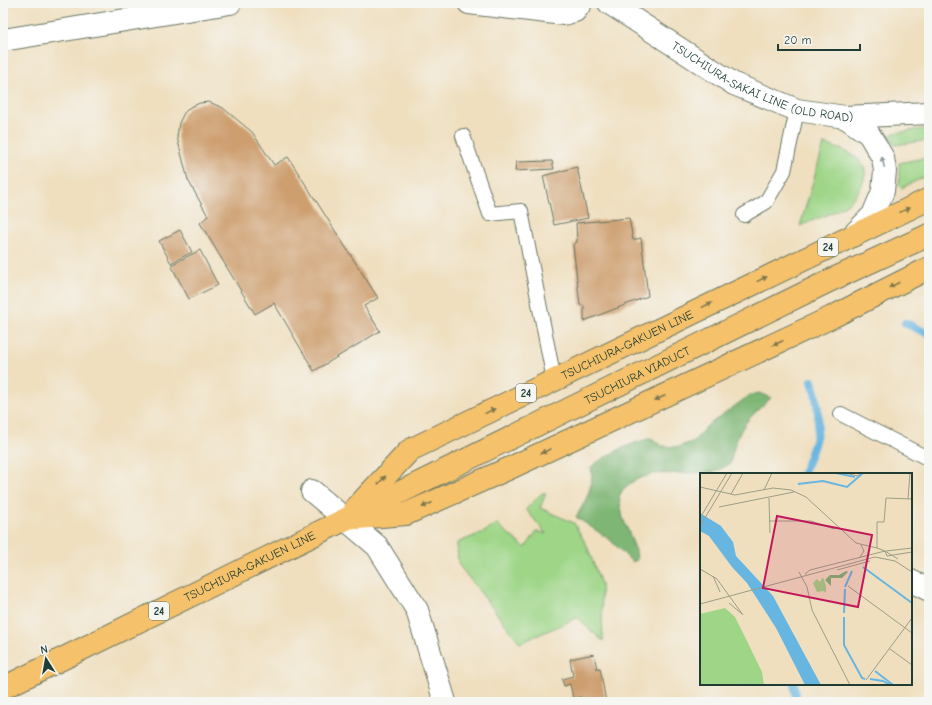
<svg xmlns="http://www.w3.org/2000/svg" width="932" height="705" font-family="'Comic Neue',sans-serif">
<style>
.green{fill:#9ed587;stroke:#5e895e}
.forest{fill:#7eb674;stroke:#4e7a54}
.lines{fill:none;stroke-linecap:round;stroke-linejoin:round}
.stream{stroke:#67b6e1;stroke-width:8}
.building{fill:#cd9e6e}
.service-casing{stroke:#687665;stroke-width:16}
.minor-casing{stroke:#687665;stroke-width:24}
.tertiary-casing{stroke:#687665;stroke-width:24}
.primary-casing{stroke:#687665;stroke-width:24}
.service{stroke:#fff;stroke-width:14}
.minor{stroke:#fff;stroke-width:22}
.tertiary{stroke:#fff;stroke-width:22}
.primary{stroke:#f5c16b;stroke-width:22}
.oneway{fill:#8f9e9a}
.oneway2{fill:#7f784d}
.labels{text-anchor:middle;stroke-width:3.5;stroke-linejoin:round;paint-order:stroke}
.shield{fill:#f6f6f2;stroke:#60746d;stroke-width:1}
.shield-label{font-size:11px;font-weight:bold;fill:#1f3d34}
.street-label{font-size:12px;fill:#1f3d34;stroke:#f6f6f2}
.inset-river{fill:none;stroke:#67b6e1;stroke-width:2}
.inset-road{fill:none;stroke:#9c9e87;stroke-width:1}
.view{fill:#c2185b;fill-opacity:0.15;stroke:#c2185b;stroke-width:2}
.inset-edge{fill:none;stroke:#1f3d34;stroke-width:2}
</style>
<rect width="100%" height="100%" fill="#f6f6f2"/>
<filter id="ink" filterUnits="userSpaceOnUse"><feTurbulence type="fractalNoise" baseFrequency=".025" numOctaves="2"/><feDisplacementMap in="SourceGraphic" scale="8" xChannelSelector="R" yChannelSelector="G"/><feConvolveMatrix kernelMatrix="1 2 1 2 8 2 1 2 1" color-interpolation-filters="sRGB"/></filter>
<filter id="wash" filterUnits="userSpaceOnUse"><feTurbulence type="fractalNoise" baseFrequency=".012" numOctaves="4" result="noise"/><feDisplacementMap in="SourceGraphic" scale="16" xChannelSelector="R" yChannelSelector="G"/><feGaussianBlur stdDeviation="0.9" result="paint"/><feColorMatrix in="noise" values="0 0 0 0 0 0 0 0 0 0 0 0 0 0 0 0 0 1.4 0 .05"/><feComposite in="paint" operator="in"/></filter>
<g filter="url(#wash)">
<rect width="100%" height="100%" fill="#efdfbf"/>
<g class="green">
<path d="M 929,128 L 929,140 L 895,145 L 890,136 L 894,133 Z"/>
<path d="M 824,144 C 837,148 850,151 860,161 C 874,173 856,198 845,205 C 833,214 815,219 800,226 Z"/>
<path d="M 929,157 L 929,175 L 901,188 L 899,184 L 899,163 Z"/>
<path d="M 542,493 L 546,493 L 540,508 L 574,523 L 587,546 L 601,584 L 603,641 L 577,618 L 520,643 L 458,564 L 457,543 L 484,532 L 497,524 L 525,548 L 537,531 L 546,534 L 526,509 Z"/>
</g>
<path class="forest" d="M 759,393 L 771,398 C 744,422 738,428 730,464 L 714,472 L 653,474 L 635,480 L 623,489 L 619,497 L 623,518 L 636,551 L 637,560 L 632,562 L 609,539 L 576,517 C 586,500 594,487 591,467 C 609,453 630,443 652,438 L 661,446 L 678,447 L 694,441 L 707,426 L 750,395 Z"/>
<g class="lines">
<g class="stream">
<path d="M 905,323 L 929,334"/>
<path d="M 803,474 C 818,436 824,422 812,381"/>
<path d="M 794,684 L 797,702"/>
</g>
</g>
<g id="blocks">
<g class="building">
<path d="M 209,102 L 223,108 L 252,132 L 274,165 L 288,157 L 378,298 L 364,306 L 380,331 L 314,371 L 274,303 L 255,314 L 200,223 L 208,216 L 188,180 L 177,137 L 179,123 L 184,113 L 190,107 L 200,103 Z"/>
<path d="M 552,161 L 554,169 L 515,171 L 516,162 Z"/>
<path d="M 577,167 L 588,218 L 554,225 L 543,176 Z"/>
<path d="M 629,218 L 633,240 L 641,238 L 648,296 L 584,321 L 584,306 L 580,305 L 573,245 L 577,242 L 576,223 Z"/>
<path d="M 180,230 L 192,252 L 171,263 L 159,241 Z"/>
<path d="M 200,250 L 218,285 L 189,299 L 171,265 Z"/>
<path d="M 594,654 L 597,669 L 600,668 L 606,702 L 589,702 L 589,700 L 582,701 L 581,697 L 573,698 L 570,684 L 564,686 L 562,679 L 573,676 L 570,659 Z"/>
</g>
</g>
</g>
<g filter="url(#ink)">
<use href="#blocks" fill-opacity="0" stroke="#687665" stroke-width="1"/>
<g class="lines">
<defs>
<g id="service">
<path d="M 463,136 L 490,214 L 521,211 L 554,380"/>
<path d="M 744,215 L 766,202 L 784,171 L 797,110"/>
<path d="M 841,414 L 929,459"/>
</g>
<g id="minor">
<path d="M 469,3 L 564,14 L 575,11 L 581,3"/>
<path d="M 3,40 L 230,3"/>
<path d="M 312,491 L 377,546 L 417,610 L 445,702"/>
<path d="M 911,581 L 929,590"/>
</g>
<g id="tertiary">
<path id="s1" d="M 609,3 L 734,84 L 797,110 L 845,117 L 929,113"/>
<path d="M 845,117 L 869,134 L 883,158 L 885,171 L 883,191 L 873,215 L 855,233"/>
</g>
<g id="primary">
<path id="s2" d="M 355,509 L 410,450 L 929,199"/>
<path d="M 357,518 L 406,514 L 510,468 L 832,317 L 929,268"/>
<path id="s3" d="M 3,688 L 831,280 L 929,235"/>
</g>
</defs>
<use href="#service" class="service-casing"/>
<use href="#minor" class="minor-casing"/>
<use href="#tertiary" class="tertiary-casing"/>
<use href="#primary" class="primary-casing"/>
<use href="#service" class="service"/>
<use href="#minor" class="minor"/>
<use href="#tertiary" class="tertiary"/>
<use href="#primary" class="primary"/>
</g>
<defs><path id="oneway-solid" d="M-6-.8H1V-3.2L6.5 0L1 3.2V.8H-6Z"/></defs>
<use class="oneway" href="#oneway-solid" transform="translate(883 162) rotate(-104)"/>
<g class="oneway2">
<use href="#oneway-solid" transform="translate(905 210) rotate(-25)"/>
<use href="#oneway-solid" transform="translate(762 279) rotate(-26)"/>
<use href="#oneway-solid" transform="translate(894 285) rotate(153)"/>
<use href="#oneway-solid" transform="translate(707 305) rotate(-26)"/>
<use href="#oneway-solid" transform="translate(778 343) rotate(155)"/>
<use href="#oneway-solid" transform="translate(660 398) rotate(155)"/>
<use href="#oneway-solid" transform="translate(490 411) rotate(-26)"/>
<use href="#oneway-solid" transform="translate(546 451) rotate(155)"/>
<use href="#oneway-solid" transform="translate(382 480) rotate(-47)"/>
<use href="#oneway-solid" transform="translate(427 505) rotate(156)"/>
</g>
</g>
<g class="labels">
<g class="shield">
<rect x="818" y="238" width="20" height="18" rx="3"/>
<rect x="516" y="384" width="20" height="18" rx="3"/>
<rect x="149" y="602" width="20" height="18" rx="3"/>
</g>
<g class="shield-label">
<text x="828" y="251">24</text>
<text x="526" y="397">24</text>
<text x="159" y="615">24</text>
</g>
<g class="street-label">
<text dy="4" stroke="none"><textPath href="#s1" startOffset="175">TSUCHIURA-SAKAI LINE (OLD ROAD)</textPath></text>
<text dy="4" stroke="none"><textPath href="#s2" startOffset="322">TSUCHIURA-GAKUEN LINE</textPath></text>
<text dy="4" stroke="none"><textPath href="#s3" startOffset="707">TSUCHIURA VIADUCT</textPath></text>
<text dy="4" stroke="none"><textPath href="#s3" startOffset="275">TSUCHIURA-GAKUEN LINE</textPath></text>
</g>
</g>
<g transform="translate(700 473)">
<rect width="212" height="212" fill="#efdfbf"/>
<path d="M 123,104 L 126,113 L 126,120 L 124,118 L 117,119 L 113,110 L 117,106 L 120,109 ZM 25,135 L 35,144 L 46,166 L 62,199 L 64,212 L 0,212 L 0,141 Z" fill="#9ed587"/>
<path d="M 146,98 L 148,99 L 142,105 L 131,105 L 131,113 L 125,107 L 130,102 L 139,102 Z" fill="#7eb674"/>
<path d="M 0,40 L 21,53 L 33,69 L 36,83 L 73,123 L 121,212 L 105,212 L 76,155 L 47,110 L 32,94 L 9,63 L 0,58 Z" fill="#67b6e1"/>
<path class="inset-river" d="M 89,0 L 105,0M 136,0 L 155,4M 98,11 L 123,8 L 147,14 L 163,0M 163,94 L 212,130M 145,114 L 152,98M 144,140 L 145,116M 144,144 L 144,172 L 162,205 L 165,206M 175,198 L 193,212M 170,206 L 183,208 L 190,212"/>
<path class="inset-road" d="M 145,0 L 158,3 L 160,0M 0,14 L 35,22 L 73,15 L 91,17 L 106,24 L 156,70 L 177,75 L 185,78 L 187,83 L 212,79M 64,17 L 72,0M 31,21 L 43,0M 69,25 L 70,60M 208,26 L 210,0M 19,34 L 94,19M 0,45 L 27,0M 69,48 L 111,48 L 134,56 L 137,54M 0,53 L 32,0M 177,75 L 177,49 L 184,49 L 186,25 L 212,26M 186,78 L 212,75M 160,84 L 164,78 L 161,72M 0,96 L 17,106 L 43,142M 137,97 L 170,88M 99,99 L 107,114 L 112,137 L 150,212M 105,101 L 110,97 L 185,78 L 198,86M 13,103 L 20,119M 148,113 L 212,160M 29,130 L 42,141M 0,131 L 175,84 L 195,88 L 212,99M 190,176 L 212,192M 166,207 L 212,145"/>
<path class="view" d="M 77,43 L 172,62 L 158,134 L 63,115 Z"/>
<rect width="212" height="212" class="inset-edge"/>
</g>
<rect width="932" height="705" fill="none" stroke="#f6f6f2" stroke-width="16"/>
<g transform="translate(46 659) rotate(349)" stroke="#f6f6f2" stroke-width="3" paint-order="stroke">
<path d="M0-3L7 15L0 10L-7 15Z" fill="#1f3d34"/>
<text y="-6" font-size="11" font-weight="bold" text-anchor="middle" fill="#1f3d34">N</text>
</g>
<path d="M778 44v6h82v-6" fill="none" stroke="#1f3d34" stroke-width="2"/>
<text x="784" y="44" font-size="12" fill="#1f3d34" stroke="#f6f6f2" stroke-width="3" paint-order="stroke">20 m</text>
</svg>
